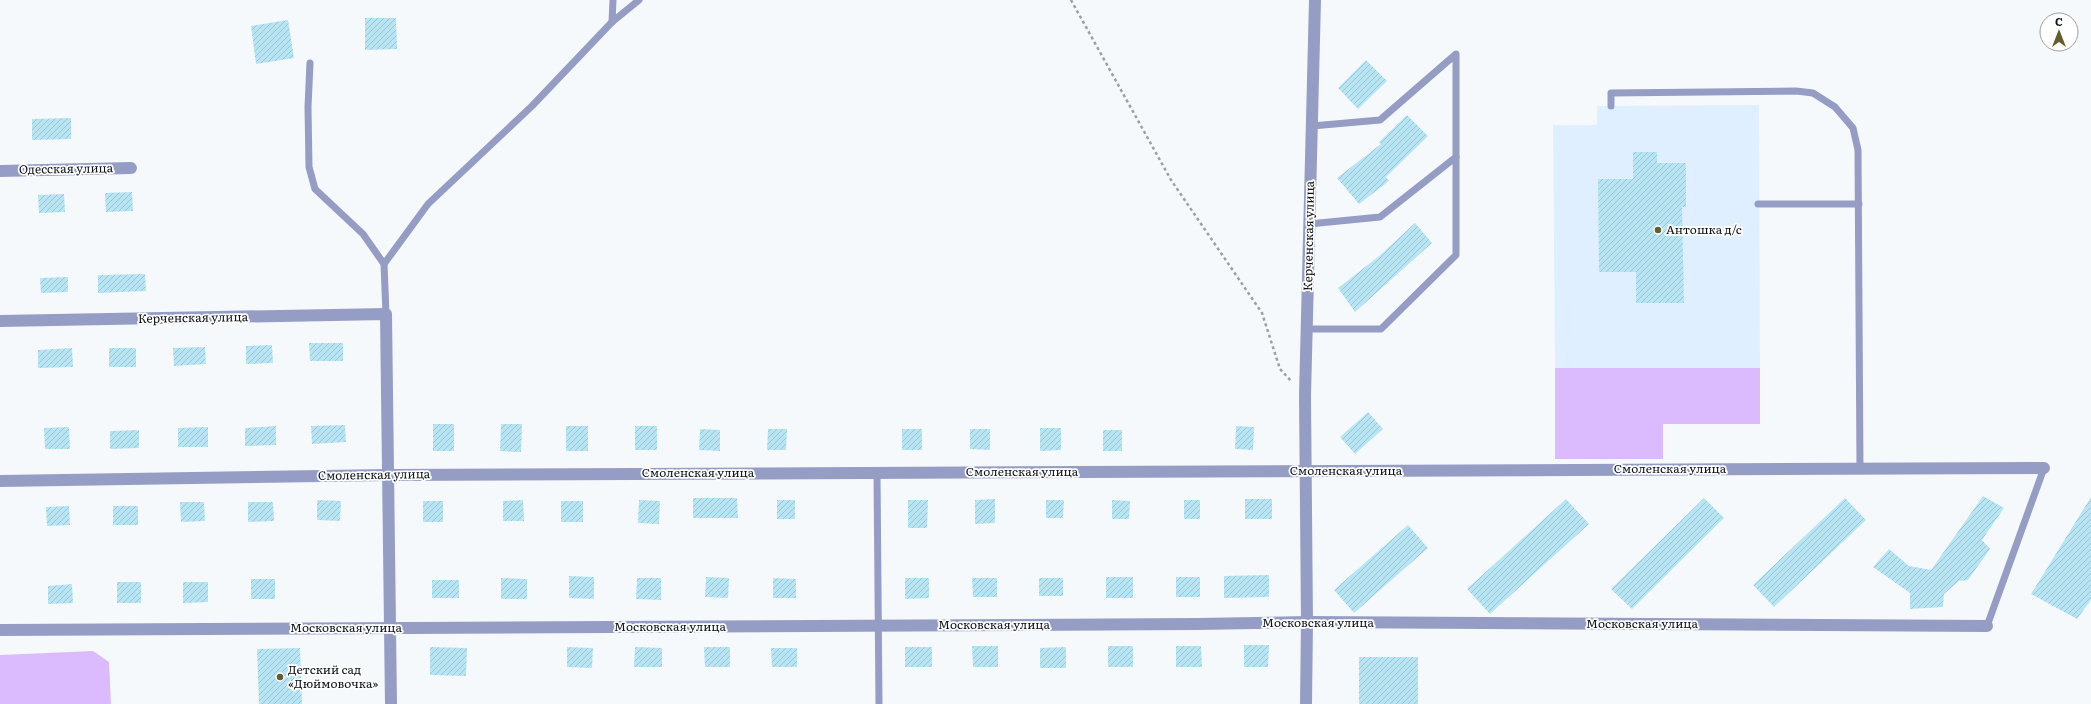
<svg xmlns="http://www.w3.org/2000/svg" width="2091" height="704" font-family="Literata,serif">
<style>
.built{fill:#dfefff}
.park{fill:#dbbbfe}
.building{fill:url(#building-hatch)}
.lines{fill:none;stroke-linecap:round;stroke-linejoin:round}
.path{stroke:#9c9fa3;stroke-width:2.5;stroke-dasharray:3 3;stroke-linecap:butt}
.lane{stroke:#969dc4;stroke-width:7}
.street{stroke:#969dc4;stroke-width:12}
.poi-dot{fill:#61602d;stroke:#fff;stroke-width:1.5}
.labels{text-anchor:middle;stroke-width:3.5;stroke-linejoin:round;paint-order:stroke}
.street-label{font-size:12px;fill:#0c1116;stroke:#fff}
.poi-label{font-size:12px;fill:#0c1116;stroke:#fff;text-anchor:start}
</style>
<defs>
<pattern id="building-hatch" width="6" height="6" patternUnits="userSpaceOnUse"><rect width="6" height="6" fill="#b8e5f4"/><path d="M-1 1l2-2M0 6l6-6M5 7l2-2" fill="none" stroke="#9dc3d0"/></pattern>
</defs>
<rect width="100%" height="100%" fill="#f6f9fc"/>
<path class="built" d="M 1759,105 L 1760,368 L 1555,368 L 1553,125 L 1597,125 L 1597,106 Z"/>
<g class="park">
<path d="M 1555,368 L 1760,368 L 1760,424 L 1663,424 L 1663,459 L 1555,459 Z"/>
<path d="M 93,651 L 109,662 L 111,704 L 0,704 L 0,655 Z"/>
</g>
<g class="building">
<path d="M 365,18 L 396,18 L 397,49 L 365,50 Z"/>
<path d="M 288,20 L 294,58 L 256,64 L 251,26 Z"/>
<path d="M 1366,60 L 1387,81 L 1358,109 L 1338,88 Z"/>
<path d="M 1407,115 L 1428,136 L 1386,177 L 1389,181 L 1359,204 L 1337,178 L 1381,144 L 1379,142 Z"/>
<path d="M 71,118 L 71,139 L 32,140 L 32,119 Z"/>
<path d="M 1633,152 L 1657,152 L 1657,163 L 1686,163 L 1686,207 L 1682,207 L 1684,303 L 1636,303 L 1636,272 L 1599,272 L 1598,179 L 1633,179 Z"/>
<path d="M 132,192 L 133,211 L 106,212 L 105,193 Z"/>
<path d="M 64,194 L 65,212 L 39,213 L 38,195 Z"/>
<path d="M 1415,223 L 1432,243 L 1355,312 L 1338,288 L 1378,257 Z"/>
<path d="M 145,274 L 146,291 L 98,293 L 98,275 Z"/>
<path d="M 68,277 L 68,292 L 41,293 L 40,278 Z"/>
<path d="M 309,343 L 343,343 L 343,361 L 310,361 Z"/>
<path d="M 272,345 L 273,363 L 246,364 L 246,346 Z"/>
<path d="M 205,347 L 206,364 L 174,366 L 173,348 Z"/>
<path d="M 72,348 L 73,367 L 38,368 L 38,350 Z"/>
<rect x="109" y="348" width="27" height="19"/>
<path d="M 1368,412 L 1383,429 L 1355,454 L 1340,437 Z"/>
<rect x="433" y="424" width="21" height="27"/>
<path d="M 501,424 L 522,424 L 521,452 L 500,451 Z"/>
<path d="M 345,425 L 346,442 L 312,444 L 311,426 Z"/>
<path d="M 276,426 L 276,445 L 245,446 L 245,428 Z"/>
<rect x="566" y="426" width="22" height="25"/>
<rect x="635" y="426" width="22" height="24"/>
<path d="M 1236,426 L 1254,427 L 1253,450 L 1235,449 Z"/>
<path d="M 69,427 L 70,449 L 45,449 L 44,428 Z"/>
<path d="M 208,427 L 208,447 L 178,447 L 178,428 Z"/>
<path d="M 1040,428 L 1061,428 L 1061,450 L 1040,451 Z"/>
<path d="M 700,429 L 720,430 L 720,451 L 699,450 Z"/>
<path d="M 768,429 L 787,429 L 786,450 L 767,450 Z"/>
<rect x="902" y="429" width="20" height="21"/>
<path d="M 970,429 L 990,429 L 990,450 L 970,449 Z"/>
<path d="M 139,430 L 139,448 L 110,449 L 110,431 Z"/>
<rect x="1103" y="430" width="19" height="21"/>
<path d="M 1983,496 L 2004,508 L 1982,540 L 1990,549 L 1968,580 L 1959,581 L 1944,594 L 1943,607 L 1910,609 L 1910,593 L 1873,567 L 1889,549 L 1909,566 L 1931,570 Z"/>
<path d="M 2091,497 L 2091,600 L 2077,619 L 2031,594 Z"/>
<path d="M 693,498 L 737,498 L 738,518 L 693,518 Z"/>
<path d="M 1704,498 L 1724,518 L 1632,609 L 1611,589 Z"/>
<path d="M 1845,498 L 1866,520 L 1774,607 L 1753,585 Z"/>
<path d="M 995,499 L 995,523 L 975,524 L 975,500 Z"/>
<rect x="1245" y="499" width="27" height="20"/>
<path d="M 1566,499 L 1589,524 L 1490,614 L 1467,589 Z"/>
<path d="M 317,500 L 341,501 L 340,521 L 317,520 Z"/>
<path d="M 523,500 L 524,521 L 503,521 L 503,501 Z"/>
<path d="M 639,500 L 660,501 L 659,524 L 638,523 Z"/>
<rect x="777" y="500" width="18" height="19"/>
<path d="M 908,500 L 928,500 L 927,528 L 908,528 Z"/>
<path d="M 1046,500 L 1064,500 L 1063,518 L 1046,518 Z"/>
<path d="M 1112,500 L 1130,501 L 1129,519 L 1112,519 Z"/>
<rect x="1184" y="500" width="16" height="19"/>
<rect x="423" y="501" width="20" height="21"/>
<rect x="561" y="501" width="22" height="21"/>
<path d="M 180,502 L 204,502 L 205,521 L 181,522 Z"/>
<path d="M 248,502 L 273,502 L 274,521 L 248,522 Z"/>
<path d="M 69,506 L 70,525 L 47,526 L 46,507 Z"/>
<rect x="113" y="506" width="25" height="19"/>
<path d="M 1408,525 L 1428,548 L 1354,613 L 1334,590 Z"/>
<path d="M 1269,575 L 1269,597 L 1224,598 L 1224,576 Z"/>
<path d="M 569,576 L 594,577 L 594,599 L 569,598 Z"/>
<path d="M 706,577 L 729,578 L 728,598 L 705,597 Z"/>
<rect x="1106" y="577" width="27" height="21"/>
<rect x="1176" y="577" width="24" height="20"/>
<path d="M 501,578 L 527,579 L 527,599 L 501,599 Z"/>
<path d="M 637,578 L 661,578 L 661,600 L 636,599 Z"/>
<path d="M 773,578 L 796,579 L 796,598 L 773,598 Z"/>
<path d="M 905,578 L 929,578 L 929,598 L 905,599 Z"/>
<path d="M 972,578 L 997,578 L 997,597 L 973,597 Z"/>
<rect x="1039" y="578" width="24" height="18"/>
<rect x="251" y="579" width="24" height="20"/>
<rect x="432" y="580" width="27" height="18"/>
<rect x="117" y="582" width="24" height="21"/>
<path d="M 183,582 L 208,582 L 208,602 L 183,603 Z"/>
<path d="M 72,584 L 73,603 L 48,604 L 48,586 Z"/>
<path d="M 1244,645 L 1269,645 L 1268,667 L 1244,667 Z"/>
<path d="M 972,646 L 998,646 L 998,667 L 973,667 Z"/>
<rect x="1108" y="646" width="25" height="21"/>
<path d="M 1176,646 L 1201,646 L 1202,667 L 1176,667 Z"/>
<path d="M 430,647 L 467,648 L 466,676 L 430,675 Z"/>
<path d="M 567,647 L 593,648 L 592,668 L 567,667 Z"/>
<path d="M 635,647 L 662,648 L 662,667 L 634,667 Z"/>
<path d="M 704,647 L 730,647 L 730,667 L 705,667 Z"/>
<rect x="905" y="647" width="27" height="20"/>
<path d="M 1066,647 L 1066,668 L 1040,668 L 1040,648 Z"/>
<path d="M 300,648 L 302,704 L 259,704 L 257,649 Z"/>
<path d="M 771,648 L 797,648 L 797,667 L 772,667 Z"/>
<rect x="1359" y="657" width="59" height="47"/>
</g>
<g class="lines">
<path class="path" d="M 1071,0 L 1171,180 L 1262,313 L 1280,369 L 1292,382"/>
<g class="lane">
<path d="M 612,22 L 613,0"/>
<path d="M 310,63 L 308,107 L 309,167 L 315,189 L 363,234 L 384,264"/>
<path d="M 1611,106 L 1611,93 L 1796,91 L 1813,93 L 1835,107 L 1853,128 L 1858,150 L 1860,469"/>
<path d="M 1758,204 L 1859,204"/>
<path d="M 1309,224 L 1380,217 L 1456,157"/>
<path d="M 386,314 L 384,264 L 428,204 L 532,106 L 612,22 L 639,0"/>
<path d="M 1306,329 L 1381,329 L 1456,255 L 1456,54 L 1380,120 L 1312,126"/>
<path d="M 877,473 L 879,704"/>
<path d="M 1987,626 L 2044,468"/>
</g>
<g class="street">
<path d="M 0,171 L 131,168"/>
<path d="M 0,321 L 386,314 L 391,704"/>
<path d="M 0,481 L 388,475 L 2044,468"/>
<path d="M 0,630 L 1196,624 L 1307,622 L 1987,626"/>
<path d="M 1306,704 L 1307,622 L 1305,396 L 1315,0"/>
</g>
</g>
<g class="poi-dot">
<circle cx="1658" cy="230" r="4"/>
<circle cx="280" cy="677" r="4"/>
</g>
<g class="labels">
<g class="street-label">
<text transform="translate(66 169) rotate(-1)" y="4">Одесская улица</text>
<text transform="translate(1309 236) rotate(-89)" y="4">Керченская улица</text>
<text transform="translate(193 318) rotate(-1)" y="4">Керченская улица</text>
<text x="1670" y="473">Смоленская улица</text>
<text x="1346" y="475">Смоленская улица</text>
<text x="1022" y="476">Смоленская улица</text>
<text x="698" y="477">Смоленская улица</text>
<text transform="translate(374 475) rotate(-1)" y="4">Смоленская улица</text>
<text x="1318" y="627">Московская улица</text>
<text x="1642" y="628">Московская улица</text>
<text x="994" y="629">Московская улица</text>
<text x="670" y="631">Московская улица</text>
<text x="346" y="632">Московская улица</text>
</g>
<g class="poi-label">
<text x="1666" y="234">Антошка д/с</text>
<text x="288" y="674">Детский сад<tspan x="288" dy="14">«Дюймовочка»</tspan></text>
</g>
</g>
<g transform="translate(2059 32)"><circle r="19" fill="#ffffff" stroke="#9ea0a2"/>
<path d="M0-3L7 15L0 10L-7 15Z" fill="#61602d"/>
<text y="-6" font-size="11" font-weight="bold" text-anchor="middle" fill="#0c1116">С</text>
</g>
</svg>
